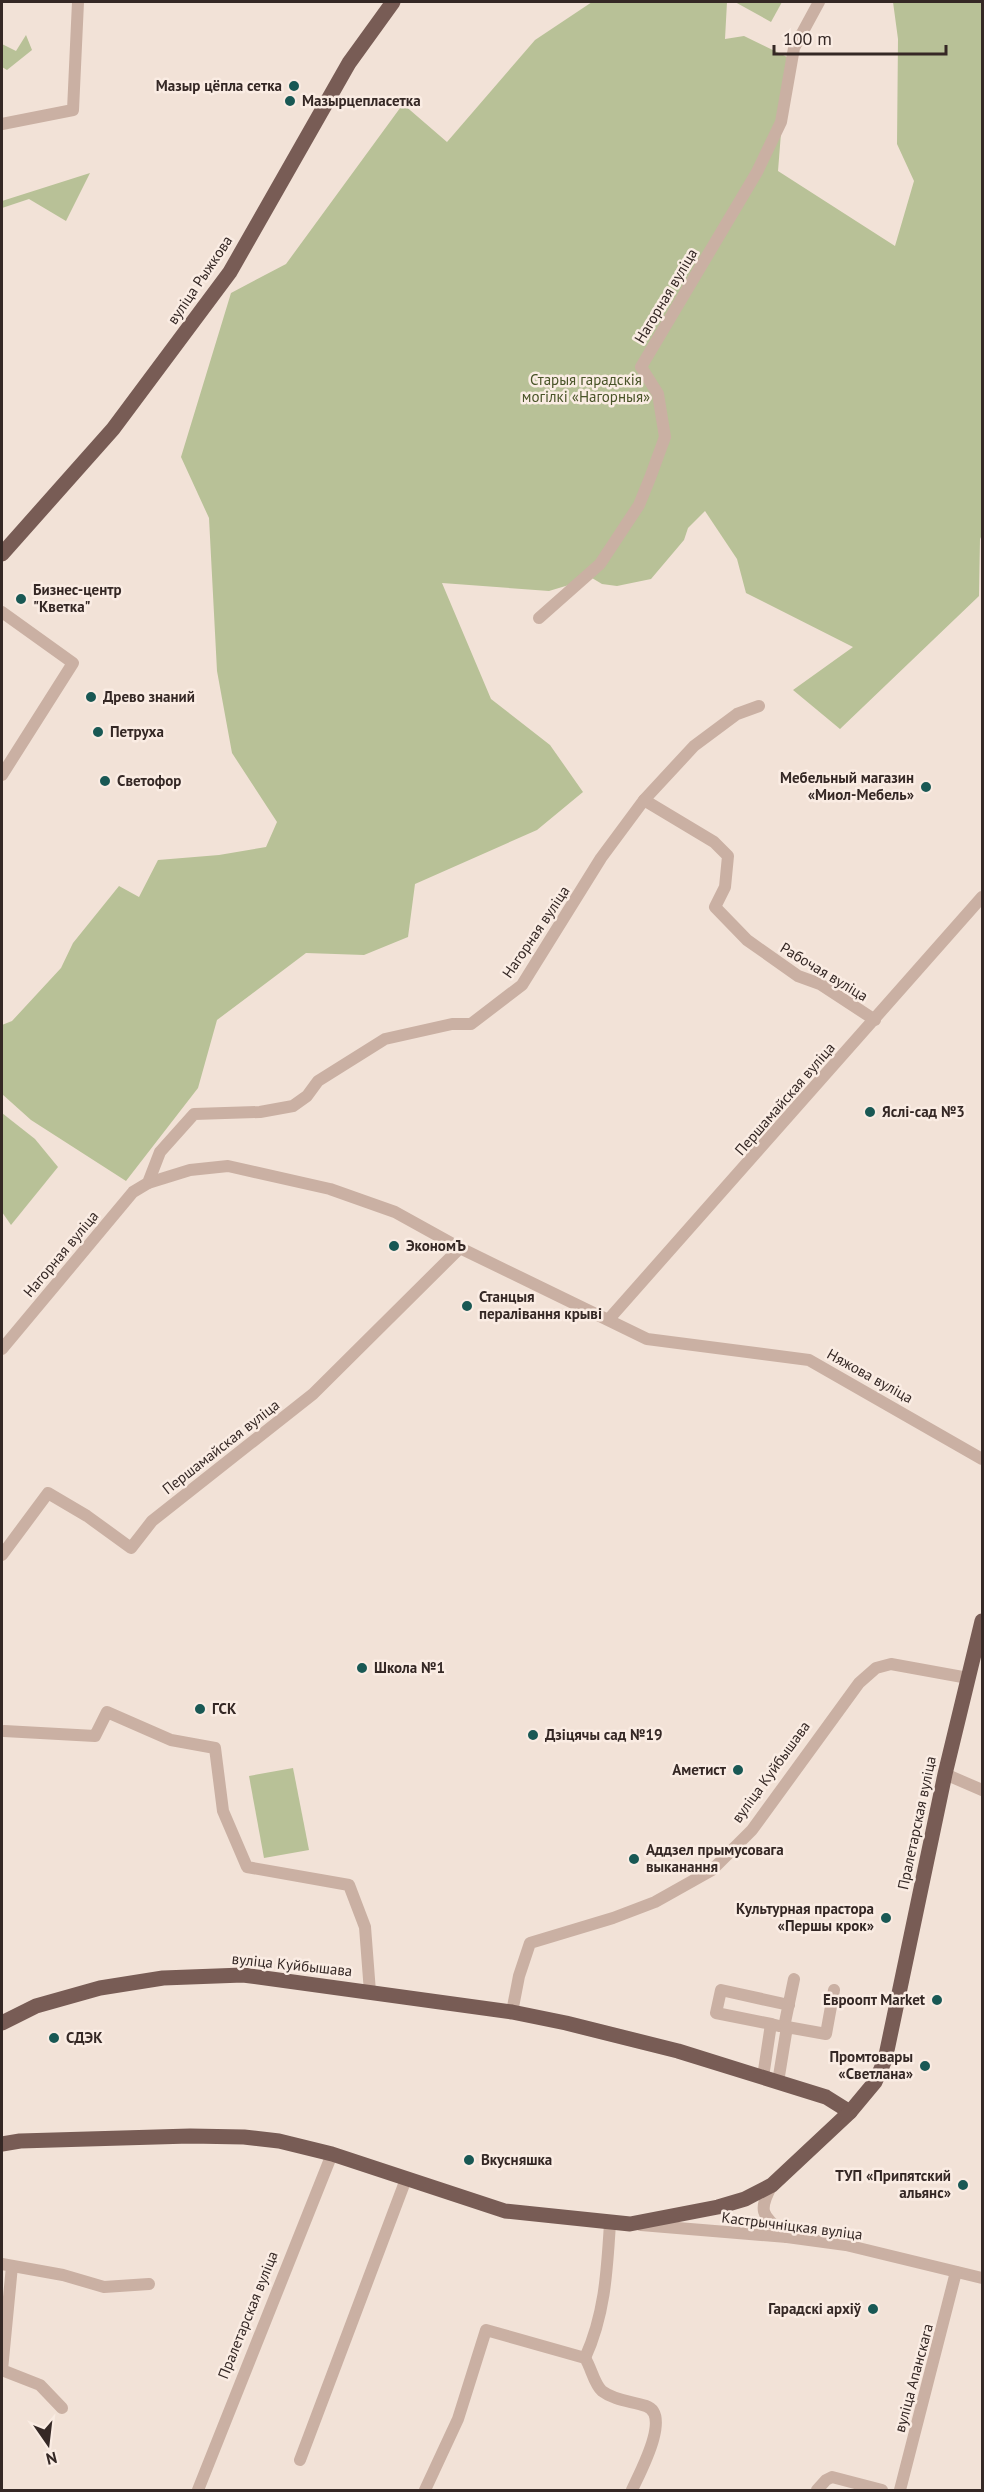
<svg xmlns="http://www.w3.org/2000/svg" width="984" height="2492" font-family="'PT Sans',sans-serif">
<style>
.green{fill:#b8c197}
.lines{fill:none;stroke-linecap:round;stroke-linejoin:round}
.minor{stroke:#cab0a3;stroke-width:12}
.major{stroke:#785c55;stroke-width:15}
.poi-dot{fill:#195854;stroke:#faece3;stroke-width:2}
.labels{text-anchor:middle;stroke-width:5;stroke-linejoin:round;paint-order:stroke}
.poi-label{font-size:15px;font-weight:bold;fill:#352825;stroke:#faece3;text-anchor:start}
.street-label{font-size:15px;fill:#352825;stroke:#faece3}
.park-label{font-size:15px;fill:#495428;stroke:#faece3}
</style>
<rect width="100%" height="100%" fill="#f2e2d7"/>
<g class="green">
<path d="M 592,2 L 727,2 L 725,39 L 744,36 L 787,57 L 778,171 L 895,246 L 914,181 L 897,144 L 898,39 L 893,2 L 982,2 L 982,535 L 980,539 L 979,596 L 840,729 L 793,690 L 853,647 L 746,593 L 737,559 L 705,511 L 688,528 L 684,540 L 651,579 L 617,586 L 602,584 L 592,578 L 549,591 L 442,583 L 491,699 L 550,745 L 583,792 L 537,830 L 415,884 L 408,937 L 364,955 L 306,953 L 217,1020 L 198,1088 L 126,1181 L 31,1120 L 2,1094 L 2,1025 L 12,1021 L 61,968 L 73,943 L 119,886 L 139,897 L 158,860 L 219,855 L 266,847 L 277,822 L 232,753 L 217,671 L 209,518 L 181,457 L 231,293 L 286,264 L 403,104 L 447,142 L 535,40 Z"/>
<path d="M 735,2 L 782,2 L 771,22 Z"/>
<path d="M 26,35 L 32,50 L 7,70 L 2,67 L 2,44 L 16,51 Z"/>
<path d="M 90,173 L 66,221 L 29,199 L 2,208 L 2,201 Z"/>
<path d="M 2,1113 L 35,1139 L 58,1167 L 11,1225 L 2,1212 Z"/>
<path d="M 293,1768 L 309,1850 L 264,1858 L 249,1776 Z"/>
</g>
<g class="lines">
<g class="minor">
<path d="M 2,124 L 73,110 L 78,2"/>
<path d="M 2,612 L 73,663 L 2,775"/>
<path d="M 539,618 L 600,564 L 639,505 L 650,478 L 665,437 L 658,394 L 641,367 L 757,172 L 781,122 L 794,48 L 819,2"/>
<path d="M 644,800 L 714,842 L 728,856 L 725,887 L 715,907 L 747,940 L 798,976 L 820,984 L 875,1020"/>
<path d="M 148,1183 L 190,1170 L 228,1166 L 330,1189 L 395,1212 L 460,1248 L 647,1339 L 809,1360 L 982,1459"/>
<path d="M 609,1319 L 982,897"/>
<path d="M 2,1349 L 133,1192 L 148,1183 L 160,1152 L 194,1114 L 260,1112 L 293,1106 L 307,1096 L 318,1081 L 385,1039 L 452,1024 L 471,1024 L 522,985 L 601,858 L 644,800 L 694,746 L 737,714 L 759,706"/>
<path d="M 2,1555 L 48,1493 L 87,1516 L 131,1548 L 152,1521 L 313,1394 L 460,1248"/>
<path d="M 4,1731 L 95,1736 L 107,1712 L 171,1740 L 215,1748 L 223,1811 L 247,1867 L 349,1885 L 365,1927 L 370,1992"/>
<path d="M 945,1774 L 982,1790"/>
<path d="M 512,2012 L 519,1976 L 530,1943 L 613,1918 L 655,1902 L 712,1870 L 752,1830 L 859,1683 L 876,1668 L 891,1664 L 968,1678"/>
<path d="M 771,2024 L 716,2013 L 721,1990 L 789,2005"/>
<path d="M 784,2027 L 794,1979"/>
<path d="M 763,2077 L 771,2024 L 779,2026"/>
<path d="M 778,2082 L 787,2027 L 826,2034 L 834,1990"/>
<path d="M 772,2185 C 756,2214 764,2216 787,2237"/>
<path d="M 641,2225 L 787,2237 L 846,2245 L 982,2278"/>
<path d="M 2,2264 L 63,2275 L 104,2287 L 149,2284"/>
<path d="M 12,2266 L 2,2370 L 40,2385 L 62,2408"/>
<path d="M 585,2358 C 605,2314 607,2271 610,2223"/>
<path d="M 300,2460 L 406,2179"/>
<path d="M 198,2490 L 332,2154"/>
<path d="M 425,2490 L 458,2419 L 486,2330 L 585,2358 C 591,2367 594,2384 602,2391 C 615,2401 632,2401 646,2406 C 672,2415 639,2474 632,2490"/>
<path d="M 817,2490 L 826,2480 L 832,2477 L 882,2490"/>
<path d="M 900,2490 L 956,2272"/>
</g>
<g class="major">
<path d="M 2,554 L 113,429 L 230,272 L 349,63 L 393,2"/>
<path d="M 2,2023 L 36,2006 L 100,1988 L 163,1978 L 243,1975 L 512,2012 L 566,2023 L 678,2051 L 826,2097 L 850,2112"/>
<path d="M 2,2144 L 20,2141 L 190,2136 L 244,2137 L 279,2141 L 332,2154 L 505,2211 L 630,2224 L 718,2207 L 745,2199 L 772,2185 L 850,2112 L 875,2082 L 885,2060 L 945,1774 L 982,1621"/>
</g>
</g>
<g class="poi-dot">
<circle cx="294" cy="86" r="6"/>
<circle cx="290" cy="101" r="6"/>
<circle cx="21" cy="599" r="6"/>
<circle cx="91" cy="697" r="6"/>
<circle cx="98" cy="732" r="6"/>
<circle cx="105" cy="781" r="6"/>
<circle cx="926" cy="787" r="6"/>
<circle cx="870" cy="1112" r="6"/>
<circle cx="394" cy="1246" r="6"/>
<circle cx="467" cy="1306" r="6"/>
<circle cx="362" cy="1668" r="6"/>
<circle cx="200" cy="1709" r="6"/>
<circle cx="533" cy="1735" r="6"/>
<circle cx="738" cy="1770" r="6"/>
<circle cx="634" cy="1859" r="6"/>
<circle cx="886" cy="1918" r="6"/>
<circle cx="937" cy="2000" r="6"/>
<circle cx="54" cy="2038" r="6"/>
<circle cx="925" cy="2066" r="6"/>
<circle cx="469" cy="2160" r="6"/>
<circle cx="963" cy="2185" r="6"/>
<circle cx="873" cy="2309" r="6"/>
</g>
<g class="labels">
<g class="poi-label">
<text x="282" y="91" text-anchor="end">Мазыр цёпла сетка</text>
<text x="302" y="106">Мазырцепласетка</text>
<text x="33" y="595">Бизнес-центр<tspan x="33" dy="17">"Кветка"</tspan></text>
<text x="103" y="702">Древо знаний</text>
<text x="110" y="737">Петруха</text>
<text x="914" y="783" text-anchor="end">Мебельный магазин<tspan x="914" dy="17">«Миол-Мебель»</tspan></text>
<text x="117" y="786">Светофор</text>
<text x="882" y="1117">Яслі-сад №3</text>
<text x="406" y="1251">ЭкономЪ</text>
<text x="479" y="1302">Станцыя<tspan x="479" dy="17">пералівання крыві</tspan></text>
<text x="374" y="1673">Школа №1</text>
<text x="212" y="1714">ГСК</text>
<text x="545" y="1740">Дзіцячы сад №19</text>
<text x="726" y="1775" text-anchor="end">Аметист</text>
<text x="646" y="1855">Аддзел прымусовага<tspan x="646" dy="17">выканання</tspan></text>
<text x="874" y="1914" text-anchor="end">Культурная прастора<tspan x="874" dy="17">«Першы крок»</tspan></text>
<text x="925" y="2005" text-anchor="end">Евроопт Market</text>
<text x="66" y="2043">СДЭК</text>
<text x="913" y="2062" text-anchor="end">Промтовары<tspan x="913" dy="17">«Светлана»</tspan></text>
<text x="481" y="2165">Вкусняшка</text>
<text x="951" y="2181" text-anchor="end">ТУП «Припятский<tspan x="951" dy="17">альянс»</tspan></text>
<text x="861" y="2314" text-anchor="end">Гарадскі архіў</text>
</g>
<g class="street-label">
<text transform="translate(200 280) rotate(-56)" y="5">вуліца Рыжкова</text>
<text transform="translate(666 296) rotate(-59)" y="5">Нагорная вуліца</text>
<text transform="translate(536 932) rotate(-56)" y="5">Нагорная вуліца</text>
<text transform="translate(824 972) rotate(31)" y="5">Рабочая вуліца</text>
<text transform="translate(785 1099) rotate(-49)" y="5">Першамайская вуліца</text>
<text transform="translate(61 1254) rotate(-50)" y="5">Нагорная вуліца</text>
<text transform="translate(870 1376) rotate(29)" y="5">Няжова вуліца</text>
<text transform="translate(221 1447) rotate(-38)" y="5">Першамайская вуліца</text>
<text transform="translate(771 1772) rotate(-54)" y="5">вуліца Куйбышава</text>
<text transform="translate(917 1823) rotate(-78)" y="5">Пралетарская вуліца</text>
<text transform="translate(292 1965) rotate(6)" y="5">вуліца Куйбышава</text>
<text transform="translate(792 2226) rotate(7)" y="5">Кастрычніцкая вуліца</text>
<text transform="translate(248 2315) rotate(-68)" y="5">Пралетарская вуліца</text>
<text transform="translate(914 2378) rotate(-75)" y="5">вуліца Апанскага</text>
</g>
<g class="park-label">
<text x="586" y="385">Старыя гарадскія<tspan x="586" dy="17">могілкі «Нагорныя»</tspan></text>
</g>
</g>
<rect width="984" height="2492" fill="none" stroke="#352825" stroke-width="6"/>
<g transform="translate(48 2444) rotate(166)" stroke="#faece3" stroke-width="4.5" paint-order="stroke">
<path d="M0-4.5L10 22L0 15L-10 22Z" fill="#352825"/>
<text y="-9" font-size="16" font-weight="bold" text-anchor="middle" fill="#352825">N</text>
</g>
<path d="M774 45v9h172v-9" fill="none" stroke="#352825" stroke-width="3"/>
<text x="783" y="45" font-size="18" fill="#352825" stroke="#faece3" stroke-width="4.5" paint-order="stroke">100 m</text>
</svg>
